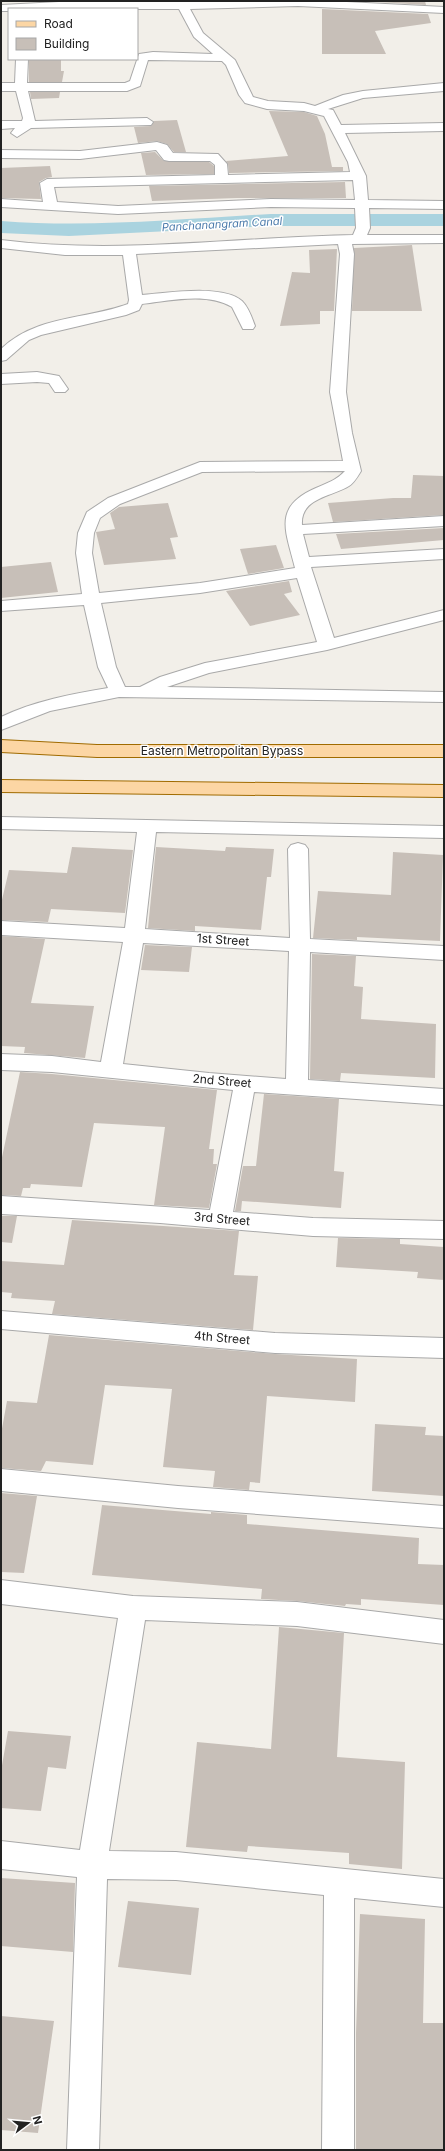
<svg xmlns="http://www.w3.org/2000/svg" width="445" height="2151" font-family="Inter,sans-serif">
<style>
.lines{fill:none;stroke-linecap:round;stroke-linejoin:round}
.canal{fill:#aad3df;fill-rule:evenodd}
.building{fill:#c7bfb8}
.minor-casing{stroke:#a9a9a9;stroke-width:2}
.major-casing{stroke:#a06b00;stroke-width:2}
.minor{fill:#fff;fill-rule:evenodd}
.major{fill:#fcd6a4;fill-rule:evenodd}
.labels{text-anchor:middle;stroke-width:3;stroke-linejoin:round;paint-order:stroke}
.far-water-label{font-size:11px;font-style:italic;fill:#4a7aab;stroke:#fff}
.street-label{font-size:12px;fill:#222;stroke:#fff}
</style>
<rect width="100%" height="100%" fill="#f2efe9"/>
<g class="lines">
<path class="canal" d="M 271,214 L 444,214 L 444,226 L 271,226 L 69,236 L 1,233 L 1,221 C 91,228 181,219 271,214 Z"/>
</g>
<g class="building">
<path d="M 362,1 L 425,1 L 426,5 Z"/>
<path d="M 322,9 L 428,14 L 431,23 L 375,31 L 386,54 L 322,54 Z"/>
<path d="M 29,59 L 61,59 L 61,71 L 64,71 L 62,82 L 29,82 Z"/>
<path d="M 30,92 L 60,92 L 59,98 L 31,99 Z"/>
<path d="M 269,111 L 304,112 L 317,116 L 325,134 L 332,167 L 343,167 L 343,171 L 229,173 L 228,164 L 226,161 L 288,156 Z"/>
<path d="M 177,120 L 186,152 L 174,152 L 167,144 L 157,141 L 138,143 L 134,127 L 151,126 L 154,121 Z"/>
<path d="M 155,152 L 164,161 L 209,162 L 214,166 L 214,174 L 146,175 L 141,153 Z"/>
<path d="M 50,166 L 52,177 L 46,178 L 39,182 L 41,199 L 1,198 L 1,168 Z"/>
<path d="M 345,182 L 346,198 L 237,198 L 152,201 L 149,186 Z"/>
<path d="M 412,245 L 422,311 L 352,311 L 354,248 Z"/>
<path d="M 337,249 L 334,311 L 320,311 L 320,324 L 280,326 L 292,272 L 310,273 L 309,250 Z"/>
<path d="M 413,475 L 444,476 L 443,515 L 333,522 L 328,503 L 393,498 L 411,498 Z"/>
<path d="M 168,503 L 178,537 L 170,538 L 176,559 L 104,565 L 96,532 L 115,529 L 110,513 L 119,507 Z"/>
<path d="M 444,528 L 444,540 L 341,549 L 336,534 Z"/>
<path d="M 276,545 L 284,568 L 248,574 L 240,549 Z"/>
<path d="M 51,562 L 58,592 L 1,598 L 1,567 Z"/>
<path d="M 289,581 L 292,592 L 284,594 L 300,615 L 250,626 L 226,591 Z"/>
<path d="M 72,847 L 133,850 L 125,913 L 51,909 L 48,922 L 1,920 L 1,904 L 9,870 L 67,873 Z"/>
<path d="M 156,847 L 225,851 L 226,847 L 274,849 L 271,877 L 267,877 L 261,930 L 195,926 L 195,931 L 148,928 Z"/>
<path d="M 393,852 L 443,855 L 440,941 L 357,937 L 357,940 L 313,938 L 318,891 L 391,895 Z"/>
<path d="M 1,936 L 45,939 L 31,1003 L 94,1006 L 85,1058 L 24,1053 L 25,1047 L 1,1046 Z"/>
<path d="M 145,945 L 192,947 L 189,972 L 141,970 Z"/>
<path d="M 312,954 L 356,956 L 354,986 L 363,987 L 361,1019 L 436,1024 L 435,1078 L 341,1073 L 340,1081 L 310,1079 Z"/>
<path d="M 20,1072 L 52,1074 L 217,1090 L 209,1149 L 214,1149 L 213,1164 L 217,1164 L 209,1208 L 154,1205 L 165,1127 L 94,1123 L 82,1187 L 31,1184 L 30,1188 L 23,1188 L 21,1196 L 1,1195 L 1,1162 Z"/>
<path d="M 264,1094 L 339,1099 L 334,1171 L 344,1172 L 341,1208 L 242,1201 L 241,1211 L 235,1211 L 243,1166 L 256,1166 Z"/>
<path d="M 1,1216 L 17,1216 L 12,1243 L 1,1242 Z"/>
<path d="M 72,1220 L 239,1231 L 234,1275 L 258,1276 L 253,1330 L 52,1314 L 55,1301 L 11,1298 L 12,1293 L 1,1292 L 1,1261 L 64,1265 Z"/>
<path d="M 338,1238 L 400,1239 L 400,1244 L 444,1247 L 444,1280 L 417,1278 L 418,1272 L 336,1267 Z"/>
<path d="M 49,1335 L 275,1354 L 357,1359 L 355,1402 L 267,1396 L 260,1483 L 250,1482 L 249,1490 L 213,1487 L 215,1471 L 163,1467 L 172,1389 L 105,1385 L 93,1465 L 46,1461 L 41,1471 L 1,1468 L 1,1434 L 7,1401 L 37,1403 Z"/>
<path d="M 375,1424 L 426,1427 L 425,1435 L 444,1436 L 444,1496 L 372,1491 Z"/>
<path d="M 1,1493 L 37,1496 L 24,1573 L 1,1572 Z"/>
<path d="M 102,1505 L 211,1514 L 211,1512 L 247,1515 L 247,1524 L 419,1538 L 418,1564 L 444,1565 L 444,1605 L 361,1599 L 361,1605 L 346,1604 L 345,1606 L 297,1601 L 261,1599 L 262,1589 L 92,1575 Z"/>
<path d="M 279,1627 L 344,1633 L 337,1757 L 405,1762 L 402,1869 L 349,1864 L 349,1853 L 248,1846 L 247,1852 L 186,1847 L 197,1742 L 271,1749 Z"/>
<path d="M 8,1731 L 71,1736 L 66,1769 L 48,1767 L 41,1811 L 1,1808 L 1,1771 Z"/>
<path d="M 1,1878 L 75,1883 L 73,1952 L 1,1946 Z"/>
<path d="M 128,1901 L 199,1908 L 191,1975 L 118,1967 Z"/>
<path d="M 360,1914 L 425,1919 L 423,2023 L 444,2023 L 444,2150 L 356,2150 L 356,2033 Z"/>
<path d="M 1,2016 L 54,2021 L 38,2133 L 1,2130 Z"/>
</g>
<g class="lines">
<defs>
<g id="minor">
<path d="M 244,1 L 327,1 L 444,7 L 444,13 L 298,6 L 190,9 L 203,33 L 235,60 L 253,97 L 268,101 L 304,103 L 315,106 L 343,95 L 363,91 L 444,83 L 444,91 L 363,98 L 328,109 L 333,110 L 341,125 L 444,123 L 444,131 L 345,133 L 366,176 L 368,200 L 444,201 L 444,209 L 369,208 L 370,228 L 367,235 L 444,235 L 444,243 L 352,244 L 354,254 L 346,392 L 352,433 L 361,471 C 358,476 354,483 349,486 C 331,497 300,498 302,525 L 444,516 L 444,526 L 303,534 L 309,557 L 444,549 L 444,559 L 311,567 L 334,638 L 444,610 L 444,620 L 327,650 L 209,673 L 167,687 L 444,692 L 444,702 L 119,697 L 50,711 L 1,730 L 1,717 C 34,701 72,694 108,688 L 98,667 L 84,605 L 1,611 L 1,601 L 82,594 L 76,553 L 78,533 L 87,512 L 108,498 L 200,462 L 343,461 L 330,392 L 340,254 L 338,244 L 136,254 L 142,295 C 167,293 223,284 242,301 C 249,308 252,318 255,326 L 253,329 L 243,329 L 232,307 C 207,292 169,301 142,304 L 139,310 L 126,315 L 41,335 L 29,340 L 6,360 L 1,361 L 1,349 C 37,315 84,320 128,304 L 129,300 L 123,255 L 65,255 L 1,248 L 1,240 C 118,255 236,237 353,235 L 356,228 L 355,208 L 271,207 L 118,214 L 1,207 L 1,199 L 43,202 L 40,183 L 47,179 L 215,175 L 215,165 L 210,161 L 169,161 L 164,160 L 156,150 L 80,159 L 1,158 L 1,150 L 80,151 L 157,142 L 167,145 L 173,153 L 218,154 L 227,164 L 228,175 L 350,172 L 348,162 L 324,116 L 304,111 L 267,109 L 245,103 L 239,95 L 226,65 L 222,61 L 148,60 L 140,86 L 127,91 L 28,91 L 35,121 L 147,118 L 153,122 L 151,125 L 31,128 L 17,137 L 11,133 L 15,128 L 1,129 L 1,121 L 22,121 L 23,118 L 16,91 L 1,91 L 1,83 L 15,83 L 16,59 L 28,59 L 27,83 L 125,83 L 130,81 L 139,54 L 153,52 L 213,54 L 194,37 L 179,9 L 9,9 L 9,11 L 1,11 L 1,5 L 59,2 ZM 353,180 L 355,200 L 271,199 L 118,206 L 57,202 L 54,187 ZM 345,471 C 337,480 327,483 316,488 C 272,507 286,531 295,568 L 200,583 L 99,593 L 92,553 L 94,533 L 100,518 L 120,504 L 202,472 ZM 297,578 L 317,642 L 205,663 L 160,677 L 140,687 L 125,687 L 116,667 L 101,603 L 200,593 Z"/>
<path d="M 37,372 L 59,376 L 68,389 L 65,392 L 55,392 L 49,383 L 37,382 L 1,384 L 1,374 Z"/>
<path d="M 1,817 L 444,826 L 444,838 L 156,832 L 145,929 L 290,938 L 288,849 L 291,845 L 298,843 L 305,845 L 308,849 L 310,939 L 444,946 L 444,960 L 310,952 L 308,1080 L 444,1089 L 444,1105 L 254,1092 L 233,1212 L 313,1218 L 444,1221 L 444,1239 L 313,1236 L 160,1223 L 1,1214 L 1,1196 L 210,1210 L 233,1090 L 52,1072 L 1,1070 L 1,1054 L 52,1056 L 101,1062 L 123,942 L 1,935 L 1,921 L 125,928 L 137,832 L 1,829 ZM 143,943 L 289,951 L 286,1079 L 209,1073 L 123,1064 Z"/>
<path d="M 1,1311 L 275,1333 L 444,1338 L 444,1358 L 275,1353 L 1,1329 Z"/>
<path d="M 1,1469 L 178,1486 L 444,1506 L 444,1528 L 178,1508 L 1,1491 Z"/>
<path d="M 1,1580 L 133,1596 L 297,1602 L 444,1620 L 444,1644 L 297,1626 L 145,1620 L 109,1851 L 176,1852 L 444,1879 L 444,1907 L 354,1898 L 354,2150 L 322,2150 L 324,1895 L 176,1880 L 107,1879 L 99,2150 L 67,2150 L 77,1877 L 1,1869 L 1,1841 L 80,1850 L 118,1618 L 1,1604 Z"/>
</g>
<g id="major">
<path d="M 1,740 L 97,745 L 444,745 L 444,757 L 97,757 L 1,752 Z"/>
<path d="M 1,780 L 444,785 L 444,797 L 1,792 Z"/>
</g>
</defs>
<use href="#minor" class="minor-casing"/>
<use href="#major" class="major-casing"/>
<use href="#minor" class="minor"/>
<use href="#major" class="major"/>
</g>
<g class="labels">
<g class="far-water-label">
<text transform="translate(222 224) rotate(-3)" y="4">Panchanangram Canal</text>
</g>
<g class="street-label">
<text x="222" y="755">Eastern Metropolitan Bypass</text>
<text transform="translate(223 940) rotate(4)" y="4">1st Street</text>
<text transform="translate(222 1081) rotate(5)" y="4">2nd Street</text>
<text transform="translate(222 1219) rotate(5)" y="4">3rd Street</text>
<text transform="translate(222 1338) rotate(5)" y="4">4th Street</text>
</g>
</g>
<rect width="445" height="2151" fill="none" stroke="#222222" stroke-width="4"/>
<rect x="8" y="8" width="130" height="52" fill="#ffffff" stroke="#a7a7a7"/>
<rect x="16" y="21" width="20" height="6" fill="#fcd6a4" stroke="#a7a7a7"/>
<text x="44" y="28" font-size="12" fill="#222222">Road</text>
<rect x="16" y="38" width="20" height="12" fill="#c7bfb8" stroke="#a7a7a7"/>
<text x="44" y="48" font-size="12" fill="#222222">Building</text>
<g transform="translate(28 2123) rotate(74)" stroke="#ffffff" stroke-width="3" paint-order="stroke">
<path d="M0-3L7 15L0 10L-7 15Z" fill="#222222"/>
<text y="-6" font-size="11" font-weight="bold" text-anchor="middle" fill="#222222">N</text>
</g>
</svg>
